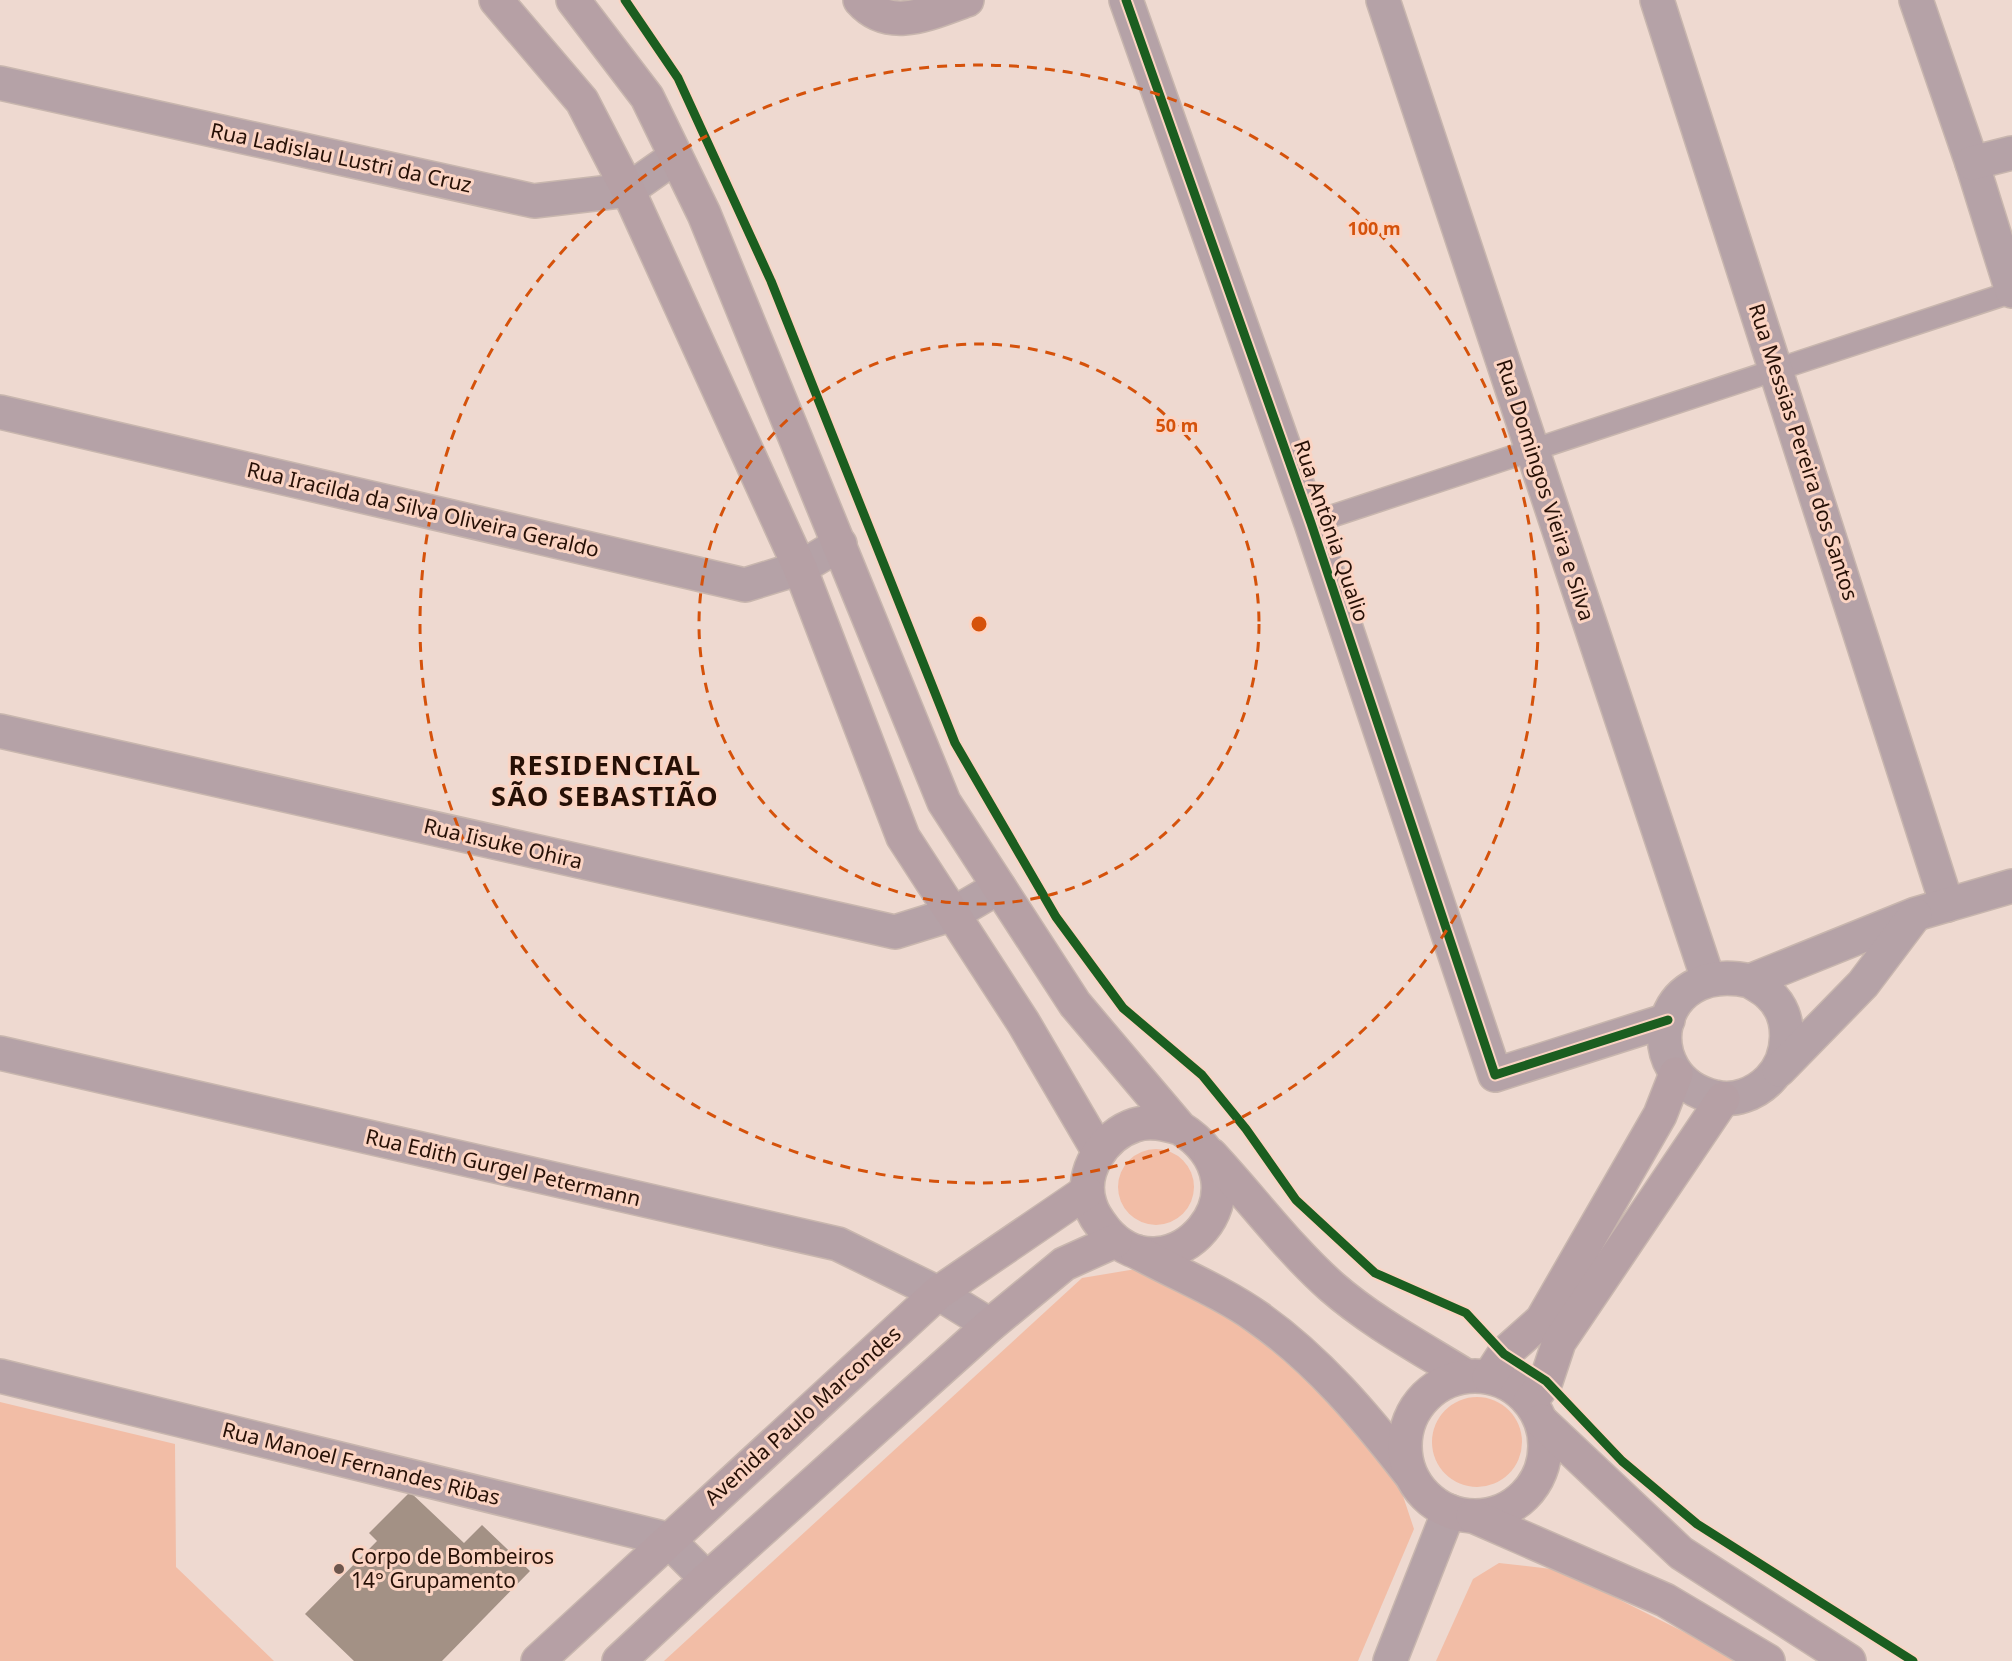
<svg xmlns="http://www.w3.org/2000/svg" width="2012" height="1661" font-family="'Noto Sans',sans-serif">
<style>
.green{fill:#f2bda6}
.building{fill:#a39185}
.lines{fill:none;stroke-linecap:round;stroke-linejoin:round}
.lane-casing{stroke:#c8b6ae;stroke-width:24}
.street-casing{stroke:#c8b6ae;stroke-width:36}
.secondary-casing{stroke:#c8b6ae;stroke-width:36}
.lane{stroke:#b5a2a7;stroke-width:21}
.street{stroke:#b5a2a7;stroke-width:33}
.secondary{stroke:#b6a0a5;stroke-width:33}
.cycleway-casing{stroke:#fbd4c3;stroke-width:13}
.cycleway{stroke:#1b5e20;stroke-width:9}
.ring{fill:none;stroke:#d5520b;stroke-width:3;stroke-dasharray:10 8}
.poi-dot{fill:#6c564d;stroke:#fbd4c3;stroke-width:2}
.labels{text-anchor:middle;stroke-width:6;stroke-linejoin:round;paint-order:stroke}
.street-label{font-size:21px;fill:#261006;stroke:#fbd4c3}
.poi-label{font-size:21px;fill:#261006;stroke:#fbd4c3;text-anchor:start}
.district-label{font-size:27px;font-weight:bold;letter-spacing:1.5px;fill:#261006;stroke:#fbd4c3}
.centre{fill:#d5520b;stroke:#fbd4c3;stroke-width:3}
.ring-label{font-size:18px;text-anchor:middle;font-weight:bold;fill:#d5520b;stroke:#fbd4c3;stroke-width:6;stroke-linejoin:round;paint-order:stroke}
</style>
<rect width="100%" height="100%" fill="#eed9d0"/>
<g class="green">
<circle cx="1156" cy="1187" r="38"/>
<path d="M 1136,1269 L 1232,1313 L 1317,1390 L 1397,1478 L 1414,1529 L 1358,1661 L 664,1661 L 1082,1278 Z"/>
<circle cx="1477" cy="1442" r="45"/>
<path d="M 0,1402 L 175,1444 L 176,1567 L 274,1661 L 0,1661 Z"/>
<path d="M 1499,1563 L 1560,1570 L 1720,1650 L 1737,1661 L 1436,1661 L 1473,1579 Z"/>
</g>
<path class="building" d="M 410,1492 L 464,1543 L 482,1525 L 530,1571 L 442,1661 L 354,1661 L 305,1614 L 377,1541 L 369,1533 Z"/>
<g class="lines">
<defs>
<path id="lane" d="M 1311,523 L 2012,292"/>
<g id="street">
<path d="M 1126,0 L 1311,523 L 1495,1075 L 1668,1020"/>
<path d="M 1383,0 L 1708,979"/>
<path d="M 1657,0 L 1947,905"/>
<path d="M 1916,0 L 1972,163 L 2012,291"/>
<path d="M 0,83 L 534,201 L 628,190 L 675,157"/>
<path d="M 1972,163 L 2012,153"/>
<path d="M 0,412 L 745,585 L 800,568 L 840,544"/>
<path d="M 0,731 L 895,932 L 953,914 L 999,887"/>
<path d="M 1750,981 C 1756,985 1764,989 1769,994 C 1794,1016 1791,1058 1769,1080 C 1755,1094 1734,1102 1715,1097 C 1635,1079 1653,959 1750,981 L 1916,914 L 2012,886"/>
<path d="M 0,1053 L 838,1244 L 938,1293 L 990,1325"/>
<path d="M 1779,1070 L 1863,984 L 1915,915"/>
<path d="M 0,1376 L 667,1539 L 707,1579"/>
<path d="M 1390,1661 L 1449,1511"/>
</g>
<g id="secondary">
<path d="M 496,0 L 582,101 L 628,190 L 800,568 L 903,837 L 1023,1022 L 1099,1152"/>
<path d="M 573,0 L 647,97 L 704,214 L 944,802 L 1075,1004 L 1180,1128 C 1276,1188 1169,1303 1106,1231 C 1099,1222 1093,1215 1090,1204 C 1079,1172 1104,1135 1135,1125 C 1150,1120 1165,1124 1180,1128"/>
<path d="M 860,0 C 890,34 932,12 967,0"/>
<path d="M 1211,1155 C 1252,1199 1287,1247 1332,1287 C 1372,1322 1421,1348 1466,1376"/>
<path d="M 1137,1252 C 1175,1273 1222,1292 1257,1317 C 1317,1359 1366,1417 1410,1474"/>
<circle cx="1475" cy="1446" r="70"/>
<path d="M 1489,1377 L 1504,1354 L 1542,1320 L 1660,1115 L 1676,1074"/>
<path d="M 1530,1402 L 1546,1381 L 1559,1342 L 1723,1099"/>
<path d="M 1541,1421 L 1681,1553 L 1849,1661"/>
<path d="M 1473,1516 L 1665,1600 L 1768,1661"/>
<path d="M 538,1661 L 938,1293 L 1086,1192"/>
<path d="M 619,1661 L 707,1579 L 990,1325 L 1064,1264 L 1115,1241"/>
</g>
</defs>
<use href="#lane" class="lane-casing"/>
<use href="#street" class="street-casing"/>
<use href="#secondary" class="secondary-casing"/>
<use href="#lane" class="lane"/>
<use href="#street" class="street"/>
<use href="#secondary" class="secondary"/>
<defs>
<g id="cycleway">
<path d="M 625,0 L 678,78 L 771,281 L 955,743 L 1056,917 L 1123,1008 L 1202,1075 L 1246,1129 L 1296,1200 L 1375,1273 L 1466,1313 L 1504,1354 L 1546,1381 L 1622,1461 L 1697,1524 L 1913,1661"/>
<path d="M 1126,0 L 1311,523 L 1495,1075 L 1668,1020"/>
</g>
</defs>
<use href="#cycleway" class="cycleway-casing"/>
<use href="#cycleway" class="cycleway"/>
</g>
<g class="ring">
<circle cx="979" cy="624" r="280"/>
<circle cx="979" cy="624" r="559"/>
</g>
<circle class="poi-dot" cx="339" cy="1569" r="6"/>
<g class="labels">
<g class="street-label">
<text transform="translate(341 158) rotate(12)" y="7">Rua Ladislau Lustri da Cruz</text>
<text transform="translate(1803 452) rotate(72)" y="7">Rua Messias Pereira dos Santos</text>
<text transform="translate(1545 490) rotate(72)" y="7">Rua Domingos Vieira e Silva</text>
<text transform="translate(423 510) rotate(13)" y="7">Rua Iracilda da Silva Oliveira Geraldo</text>
<text transform="translate(1331 531) rotate(71)" y="7">Rua Antônia Qualio</text>
<text transform="translate(503 844) rotate(13)" y="7">Rua Iisuke Ohira</text>
<text transform="translate(503 1168) rotate(13)" y="7">Rua Edith Gurgel Petermann</text>
<text transform="translate(803 1416) rotate(-42)" y="7">Avenida Paulo Marcondes</text>
<text transform="translate(361 1464) rotate(14)" y="7">Rua Manoel Fernandes Ribas</text>
</g>
<g class="poi-label">
<text x="351" y="1564">Corpo de Bombeiros<tspan x="351" dy="24">14° Grupamento</tspan></text>
</g>
<g class="district-label">
<text x="605" y="775">RESIDENCIAL<tspan x="605" dy="31">SÃO SEBASTIÃO</tspan></text>
</g>
</g>
<circle cx="979" cy="624" r="9" class="centre"/>
<g class="ring-label">
<text x="1374" y="235">100 m</text>
<text x="1177" y="432">50 m</text>
</g>
</svg>
